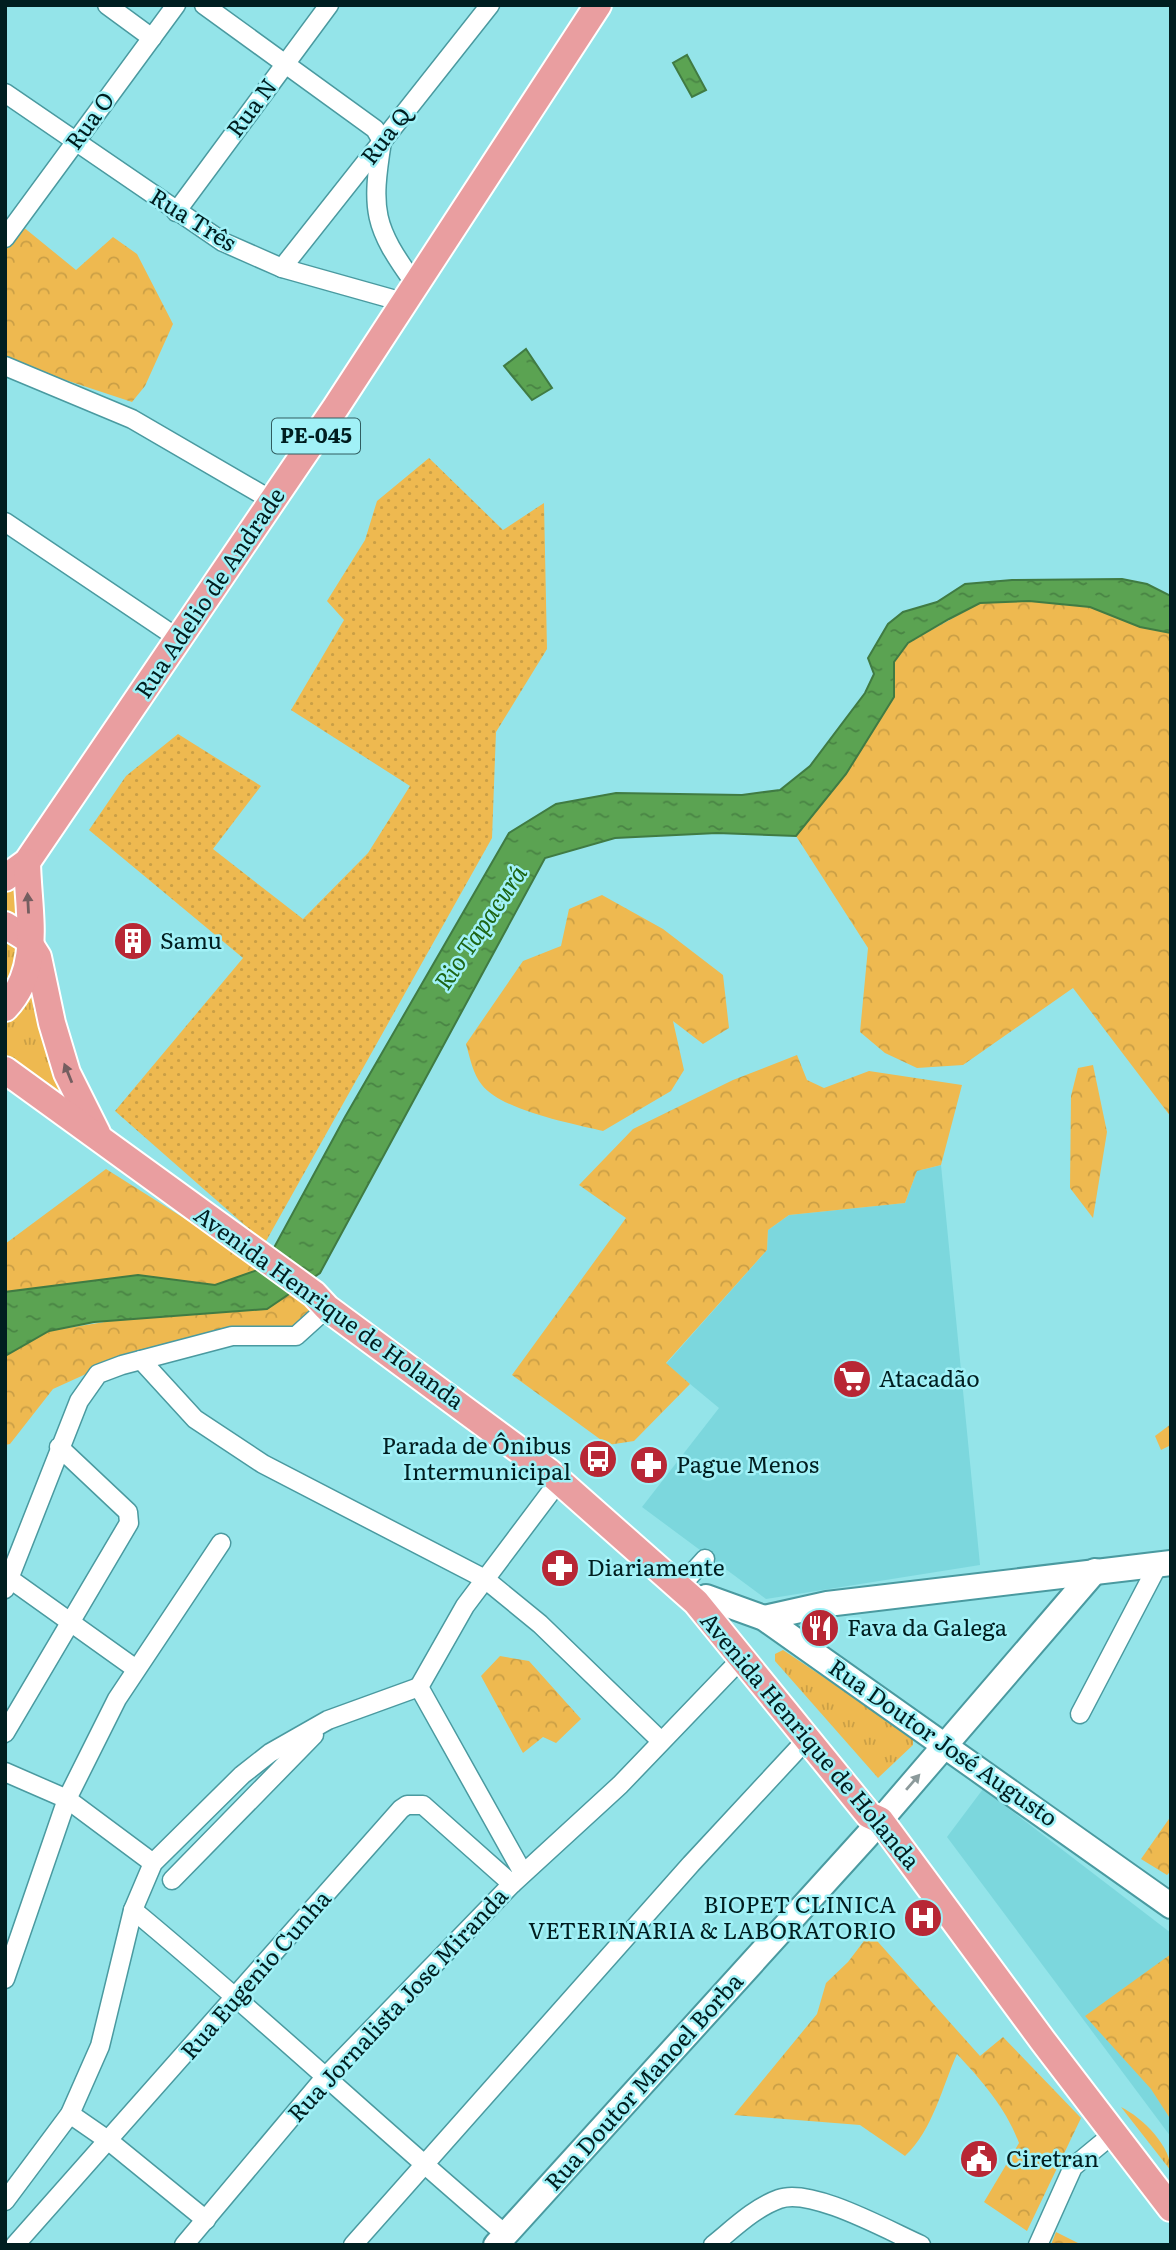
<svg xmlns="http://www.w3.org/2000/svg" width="1176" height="2250" font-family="Literata,serif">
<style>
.built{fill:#7cd7dd}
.grass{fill:url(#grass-dots)}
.forest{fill:url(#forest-crowns)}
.park{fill:url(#park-tufts)}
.water{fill:url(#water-ripples);stroke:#407b43;stroke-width:2}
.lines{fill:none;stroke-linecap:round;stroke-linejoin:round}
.street-casing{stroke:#4a9aa0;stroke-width:21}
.secondary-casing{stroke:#4a9aa0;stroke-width:28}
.primary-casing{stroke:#fff;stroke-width:30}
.street{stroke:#fff;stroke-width:18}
.secondary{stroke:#fff;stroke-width:24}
.primary{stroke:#e99ea0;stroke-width:26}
.oneway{fill:#745e60}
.oneway2{fill:#8c9a9b}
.labels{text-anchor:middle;stroke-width:5;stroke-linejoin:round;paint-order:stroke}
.shield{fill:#a1f1f7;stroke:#305d60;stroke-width:2}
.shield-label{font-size:21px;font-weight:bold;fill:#001e20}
.street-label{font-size:23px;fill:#001e20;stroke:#a1f1f7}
.poi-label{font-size:23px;fill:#001e20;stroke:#a1f1f7;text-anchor:start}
.water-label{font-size:24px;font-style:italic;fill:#1d6515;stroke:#a1f1f7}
</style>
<defs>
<pattern id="grass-dots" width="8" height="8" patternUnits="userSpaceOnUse" patternTransform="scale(1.75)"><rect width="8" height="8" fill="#eeb950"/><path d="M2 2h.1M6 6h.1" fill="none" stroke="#ca9f46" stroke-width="1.8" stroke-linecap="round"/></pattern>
<pattern id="forest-crowns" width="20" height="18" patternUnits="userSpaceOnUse" patternTransform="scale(1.75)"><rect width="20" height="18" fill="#eeb950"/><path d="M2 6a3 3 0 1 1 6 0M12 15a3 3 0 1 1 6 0" fill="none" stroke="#ca9f46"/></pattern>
<pattern id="park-tufts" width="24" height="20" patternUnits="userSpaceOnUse" patternTransform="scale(1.75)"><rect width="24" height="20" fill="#eeb950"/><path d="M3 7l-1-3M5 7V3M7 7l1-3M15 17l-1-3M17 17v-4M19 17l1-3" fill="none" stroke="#ca9f46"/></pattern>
<pattern id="water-ripples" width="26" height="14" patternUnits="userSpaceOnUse" patternTransform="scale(1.75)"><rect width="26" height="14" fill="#5ba352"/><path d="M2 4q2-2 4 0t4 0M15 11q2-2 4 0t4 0" fill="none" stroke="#498444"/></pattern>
</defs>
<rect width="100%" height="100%" fill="#94e4e9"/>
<g class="built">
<path d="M 941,1165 L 980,1565 L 766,1599 L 642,1507 L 719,1408 L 666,1364 L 767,1250 L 768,1230 L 789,1215 L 905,1203 L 917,1171 Z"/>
<path d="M 983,1789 L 1171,1933 L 1171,2137 L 947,1837 Z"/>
</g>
<path class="grass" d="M 429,458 L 503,530 L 544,503 L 547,649 L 496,732 L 492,838 L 265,1243 L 115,1111 L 243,958 L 89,830 L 126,776 L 178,734 L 261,786 L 213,849 L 303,919 L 368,853 L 410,786 L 291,710 L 344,620 L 327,601 L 365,540 L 377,501 Z"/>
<g class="forest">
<path d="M 22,226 L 76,270 L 113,237 L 137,254 L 173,324 L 145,386 L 132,402 L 5,360 L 5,252 Z"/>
<path d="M 1029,601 L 1090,607 L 1140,627 L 1171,633 L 1171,1117 L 1073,988 L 963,1065 L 917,1068 L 885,1053 L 860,1032 L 868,948 L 796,836 L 846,774 L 894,697 L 894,662 L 908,643 L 980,603 Z"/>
<path d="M 602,895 L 663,929 L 723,975 L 729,1028 L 703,1044 L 673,1021 L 684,1070 L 671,1091 L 603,1131 C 573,1124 501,1110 482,1085 C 473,1074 470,1058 466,1044 L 523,961 L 561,946 L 569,909 Z"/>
<path d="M 797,1055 L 807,1080 L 824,1088 L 869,1071 L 962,1085 L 941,1165 L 917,1171 L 905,1203 L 789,1215 L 768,1230 L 767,1250 L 666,1363 L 690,1384 L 634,1441 L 608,1445 L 512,1375 L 626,1218 L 579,1185 L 633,1129 L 733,1080 Z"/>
<path d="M 1093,1065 L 1107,1132 L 1093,1218 L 1070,1188 L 1071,1096 L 1078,1068 Z"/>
<path d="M 106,1169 L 263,1268 L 215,1285 L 138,1275 L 5,1294 L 5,1244 Z"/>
<path d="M 297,1291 L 321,1307 L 295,1333 L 97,1369 L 53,1389 L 10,1444 L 5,1445 L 5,1356 L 49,1331 Z"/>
<path d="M 1171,1424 L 1171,1445 L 1161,1450 L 1155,1436 Z"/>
<path d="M 500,1656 L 529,1661 L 581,1719 L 556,1743 L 543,1737 L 523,1753 L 481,1676 Z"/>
<path d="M 1171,1816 L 1171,1871 L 1167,1875 L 1141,1859 Z"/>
<path d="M 870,1933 L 980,2056 L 1003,2037 L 1081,2118 L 1027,2231 L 984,2202 L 1019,2143 C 1006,2108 982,2081 957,2054 C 942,2087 933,2130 905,2156 L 860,2125 L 734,2115 L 817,2014 L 826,1983 L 848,1962 Z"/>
<path d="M 1171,1954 L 1171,2120 L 1151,2089 L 1085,2016 Z"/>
<path d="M 1056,2232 L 1082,2245 L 1083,2245 L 1051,2245 Z"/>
</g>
<g class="park">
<path d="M 23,871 L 27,935 L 5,921 L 5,880 Z"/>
<path d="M 5,931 L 22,951 L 5,1000 Z"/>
<path d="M 33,966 L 80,1117 L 5,1065 L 5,1015 Z"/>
<path d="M 783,1650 L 913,1737 L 913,1745 L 878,1778 L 775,1661 L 775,1654 Z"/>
<path d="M 1121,2107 C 1143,2118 1171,2146 1171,2171 Z"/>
</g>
<g class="water">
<path d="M 687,55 L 706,90 L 692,97 L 673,63 Z"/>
<path d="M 526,349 L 552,388 L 532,400 L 504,366 Z"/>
<path d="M 1122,579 L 1147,584 L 1171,596 L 1171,633 L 1140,627 L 1090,607 L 1029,601 L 980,603 L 949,619 L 908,643 L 894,662 L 894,697 L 846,774 L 796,836 L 717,833 L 615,838 L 545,858 L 320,1273 L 267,1309 L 94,1322 L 49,1331 L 5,1356 L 5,1292 L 138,1275 L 215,1285 L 263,1268 L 345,1117 L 509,833 L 556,804 L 616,793 L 742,795 L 780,790 L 810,766 L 865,693 L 874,674 L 868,658 L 888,624 L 903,612 L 937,602 L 965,584 L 1012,580 Z"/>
</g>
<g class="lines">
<defs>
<g id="street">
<path d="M 107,5 L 152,38"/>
<path d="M 204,5 L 375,129 L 382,141 C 371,211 373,226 415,284"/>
<path d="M 5,93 L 223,242 L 282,268 L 403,302"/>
<path d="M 176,212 L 329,5"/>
<path d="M 5,238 L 176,5"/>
<path d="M 282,268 L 490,5"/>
<path d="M 5,366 L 132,419 L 273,501"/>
<path d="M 5,522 L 179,639"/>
<path d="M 141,1360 L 195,1419 L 263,1464 L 485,1579 L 540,1624 L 661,1741"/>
<path d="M 10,1579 L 136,1669"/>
<path d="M 687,1579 L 705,1559"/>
<path d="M 5,1589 L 79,1401 L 98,1374 L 122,1365 L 232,1336 L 296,1336 L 327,1308"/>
<path d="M 419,1687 L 465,1606 L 559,1481"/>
<path d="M 419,1687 L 523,1873"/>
<path d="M 1080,1714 L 1158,1565"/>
<path d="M 5,1733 L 129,1523 L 128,1512 L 59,1447"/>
<path d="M 5,1772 L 67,1799 L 153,1863"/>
<path d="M 172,1880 L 314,1735"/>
<path d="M 133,1910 C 260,2015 380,2128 505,2234"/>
<path d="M 5,1979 L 67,1799 L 117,1699 L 221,1543"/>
<path d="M 70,2114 L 109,2141 L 206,2220"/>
<path d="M 5,2201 L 70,2114 L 100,2046 L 133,1910 L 153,1863 L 242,1775 L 270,1753 L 328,1720 L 419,1687"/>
<path d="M 15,2245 L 401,1809 L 407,1805 L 423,1805 L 512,1884"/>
<path d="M 184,2245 L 326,2076 L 512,1884 L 620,1785 L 742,1658"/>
<path d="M 353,2245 L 691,1864 L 808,1738"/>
<path d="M 713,2245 C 733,2229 754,2208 779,2199 C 811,2187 889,2231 921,2245"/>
<path d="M 1038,2245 L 1073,2167 L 1113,2134"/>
</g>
<g id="secondary">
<path d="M 706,1597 L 764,1618 L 1171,1906"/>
<path d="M 764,1618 L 827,1604 L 1171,1563"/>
<path d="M 496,2245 L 867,1836 L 1095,1571"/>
</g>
<g id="primary">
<path d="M 5,878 L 27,862 L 336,407 L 598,5"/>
<path d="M 5,925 L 26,938 L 38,957 L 52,1023 L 67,1073 L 97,1133"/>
<path d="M 5,1008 C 43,968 28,913 27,862"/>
<path d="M 5,1070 L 314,1294 L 327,1308 L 549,1472 L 696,1602 L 869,1815 L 880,1820 L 1043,2041 L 1171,2208"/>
</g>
</defs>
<use href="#street" class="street-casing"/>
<use href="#secondary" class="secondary-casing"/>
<use href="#primary" class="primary-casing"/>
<use href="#street" class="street"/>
<use href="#secondary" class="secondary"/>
<use href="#primary" class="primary"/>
</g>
<defs><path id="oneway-solid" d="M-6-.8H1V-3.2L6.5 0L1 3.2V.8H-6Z" transform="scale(1.75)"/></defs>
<g class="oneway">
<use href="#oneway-solid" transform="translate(28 903) rotate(-93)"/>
<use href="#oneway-solid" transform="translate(68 1073) rotate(-112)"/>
</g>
<use class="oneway2" href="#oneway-solid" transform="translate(913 1782) rotate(-49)"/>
<defs>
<symbol id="building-disc" viewBox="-11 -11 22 22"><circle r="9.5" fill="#b82735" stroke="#a1f1f7"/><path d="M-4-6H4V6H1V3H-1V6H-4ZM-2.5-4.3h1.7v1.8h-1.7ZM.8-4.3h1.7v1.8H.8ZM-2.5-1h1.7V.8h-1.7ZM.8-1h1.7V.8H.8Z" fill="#fff"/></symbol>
<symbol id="supermarket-disc" viewBox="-11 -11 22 22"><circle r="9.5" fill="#b82735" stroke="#a1f1f7"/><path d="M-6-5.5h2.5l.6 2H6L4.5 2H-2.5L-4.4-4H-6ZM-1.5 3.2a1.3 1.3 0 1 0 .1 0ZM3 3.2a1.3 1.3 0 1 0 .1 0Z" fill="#fff"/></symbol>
<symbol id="bus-disc" viewBox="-11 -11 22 22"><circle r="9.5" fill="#b82735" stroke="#a1f1f7"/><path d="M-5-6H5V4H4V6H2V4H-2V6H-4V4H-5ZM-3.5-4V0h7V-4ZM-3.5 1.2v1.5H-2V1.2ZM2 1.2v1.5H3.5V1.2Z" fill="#fff"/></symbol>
<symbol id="pharmacy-disc" viewBox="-11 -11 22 22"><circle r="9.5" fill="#b82735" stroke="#a1f1f7"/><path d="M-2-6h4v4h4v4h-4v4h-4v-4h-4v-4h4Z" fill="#fff"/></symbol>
<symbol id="restaurant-disc" viewBox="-11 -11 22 22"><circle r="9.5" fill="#b82735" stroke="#a1f1f7"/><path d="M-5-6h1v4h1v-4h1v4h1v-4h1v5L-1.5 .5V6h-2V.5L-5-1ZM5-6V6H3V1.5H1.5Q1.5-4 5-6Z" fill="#fff"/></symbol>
<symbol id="hospital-disc" viewBox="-11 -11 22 22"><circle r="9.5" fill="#b82735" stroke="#a1f1f7"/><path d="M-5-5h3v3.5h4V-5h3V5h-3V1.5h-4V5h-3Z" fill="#fff"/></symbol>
<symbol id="civic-disc" viewBox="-11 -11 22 22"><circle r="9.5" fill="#b82735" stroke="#a1f1f7"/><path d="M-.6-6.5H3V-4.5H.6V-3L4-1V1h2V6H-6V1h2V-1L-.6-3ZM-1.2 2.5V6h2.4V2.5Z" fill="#fff"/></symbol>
</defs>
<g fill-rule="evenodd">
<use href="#building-disc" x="111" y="919" width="44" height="44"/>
<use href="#supermarket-disc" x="830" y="1357" width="44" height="44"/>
<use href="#bus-disc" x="576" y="1437" width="44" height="44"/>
<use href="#pharmacy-disc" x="627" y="1443" width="44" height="44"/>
<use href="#pharmacy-disc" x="538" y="1546" width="44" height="44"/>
<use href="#restaurant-disc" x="798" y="1606" width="44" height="44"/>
<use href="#hospital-disc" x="901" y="1896" width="44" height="44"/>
<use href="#civic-disc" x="957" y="2137" width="44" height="44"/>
</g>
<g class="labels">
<rect class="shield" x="272" y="418.5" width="88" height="35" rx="5"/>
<g class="shield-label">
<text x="316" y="443">PE-045</text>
</g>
<g class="street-label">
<text transform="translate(252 108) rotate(-53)" y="8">Rua N</text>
<text transform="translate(90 121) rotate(-54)" y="8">Rua O</text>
<text transform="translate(386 136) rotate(-52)" y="8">Rua Q</text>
<text transform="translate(193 220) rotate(32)" y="8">Rua Três</text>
<text transform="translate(210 593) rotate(-56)" y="8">Rua Adelio de Andrade</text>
<text transform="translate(329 1308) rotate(36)" y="8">Avenida Henrique de Holanda</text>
<text transform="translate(810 1741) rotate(50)" y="8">Avenida Henrique de Holanda</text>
<text transform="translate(943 1743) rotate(35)" y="8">Rua Doutor José Augusto</text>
<text transform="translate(256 1975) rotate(-49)" y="8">Rua Eugenio Cunha</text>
<text transform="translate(398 2005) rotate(-47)" y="8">Rua Jornalista Jose Miranda</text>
<text transform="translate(644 2082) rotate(-48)" y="8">Rua Doutor Manoel Borba</text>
</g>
<g class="poi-label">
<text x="160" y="949">Samu</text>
<text x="879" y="1387">Atacadão</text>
<text x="571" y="1454" text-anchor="end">Parada de Ônibus<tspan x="571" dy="26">Intermunicipal</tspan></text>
<text x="676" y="1473">Pague Menos</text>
<text x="587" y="1576">Diariamente</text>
<text x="847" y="1636">Fava da Galega</text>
<text x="896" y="1913" text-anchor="end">BIOPET CLINICA<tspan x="896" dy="26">VETERINARIA &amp; LABORATORIO</tspan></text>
<text x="1006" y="2167">Ciretran</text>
</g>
<g class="water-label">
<text transform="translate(481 928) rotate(-56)" y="8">Rio Tapacurá</text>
</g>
</g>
<rect width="1176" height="2250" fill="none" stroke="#001e20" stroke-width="14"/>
</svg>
